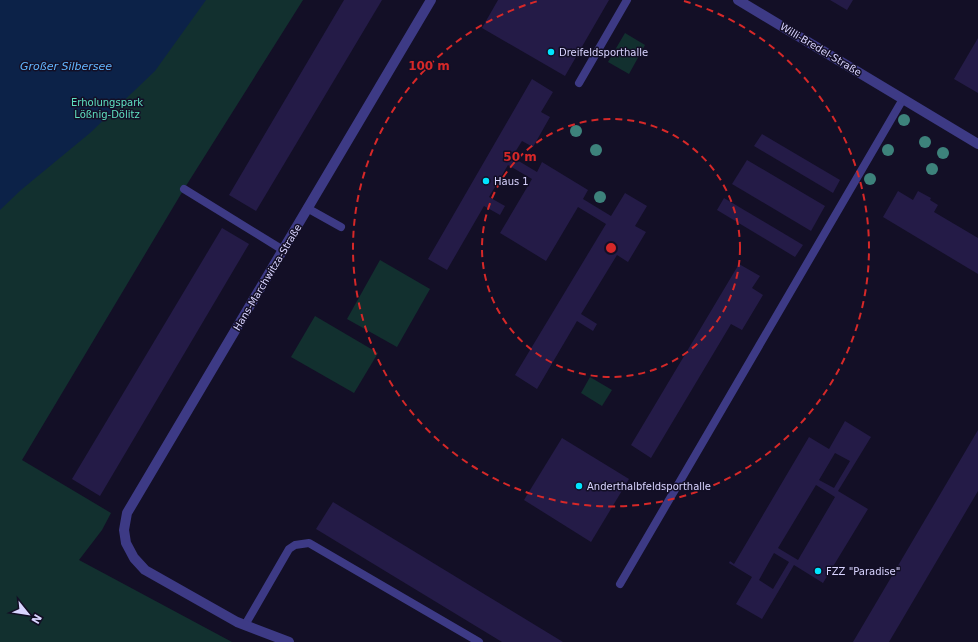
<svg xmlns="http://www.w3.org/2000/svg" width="978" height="642" font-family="'DejaVu Sans',sans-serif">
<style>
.green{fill:#12302f}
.water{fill:#0c2248}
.building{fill:#241b47;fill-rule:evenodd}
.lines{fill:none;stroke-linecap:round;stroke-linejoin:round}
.lane{stroke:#3d3a85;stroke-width:8}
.street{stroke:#3d3a85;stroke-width:10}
.tree{fill:#3d827b}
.ring{fill:none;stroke:#d62828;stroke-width:2;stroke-dasharray:7 5}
.poi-dot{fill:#00e5ff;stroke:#130f26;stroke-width:1.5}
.labels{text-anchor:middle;stroke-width:3;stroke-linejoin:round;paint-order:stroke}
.street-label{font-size:10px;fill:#d9d4ff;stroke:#130f26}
.poi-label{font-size:10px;fill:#d9d4ff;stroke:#130f26;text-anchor:start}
.park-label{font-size:10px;fill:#5fe0c0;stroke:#130f26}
.water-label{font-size:11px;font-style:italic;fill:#62b6ff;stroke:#130f26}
.centre{fill:#d62828;stroke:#130f26;stroke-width:2}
.ring-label{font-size:12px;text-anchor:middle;font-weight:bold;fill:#d62828;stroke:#130f26;stroke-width:3;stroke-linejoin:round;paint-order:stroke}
</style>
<rect width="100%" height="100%" fill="#130f26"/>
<g class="green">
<path d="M 0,0 L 303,0 L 184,189 L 22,460 L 111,513 L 102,530 L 79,560 L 232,642 L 0,642 Z"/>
<path d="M 625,33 L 645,45 L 629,74 L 608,62 Z"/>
<path d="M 380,260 L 430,289 L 397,347 L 347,319 Z"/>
<path d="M 315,316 L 378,353 L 354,393 L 291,357 Z"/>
<path d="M 590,377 L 612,390 L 602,406 L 581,393 Z"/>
</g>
<path class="water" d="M 0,0 L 206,0 L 155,71 L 90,133 L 21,190 L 0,210 Z"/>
<g class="building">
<path d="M 344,0 L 382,0 L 256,211 L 229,195 Z"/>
<path d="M 498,0 L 609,0 L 565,76 L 482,28 Z"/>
<path d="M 830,0 L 853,0 L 847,10 Z"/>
<path d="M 978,38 L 978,93 L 954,79 Z"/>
<path d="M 532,79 L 553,92 L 541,112 L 550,117 L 533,147 L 522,141 L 512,157 L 537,172 L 542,162 L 588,190 L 583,199 L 611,216 L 625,193 L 647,206 L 635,226 L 646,232 L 628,262 L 617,255 L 581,314 L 597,324 L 593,331 L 577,321 L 537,389 L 515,375 L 606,224 L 578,207 L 546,261 L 500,233 L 532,179 L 508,165 L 489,197 L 505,206 L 500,215 L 484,206 L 447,270 L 428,259 Z"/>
<path d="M 762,134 L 840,180 L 833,193 L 754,146 Z"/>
<path d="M 747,160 L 825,206 L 811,231 L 732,184 Z"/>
<path d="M 898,191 L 913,200 L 918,191 L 931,198 L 930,200 L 938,205 L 934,212 L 978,238 L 978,274 L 883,217 Z"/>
<path d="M 724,198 L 803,245 L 795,257 L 717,210 Z"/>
<path d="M 222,228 L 249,244 L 100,496 L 72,479 Z"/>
<path d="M 739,264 L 760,276 L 752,288 L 763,295 L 742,330 L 731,324 L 651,458 L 631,445 Z"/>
<path d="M 845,421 L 871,437 L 838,491 L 868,509 L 823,583 L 794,565 L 762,619 L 736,604 L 752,577 L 729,563 L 730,561 L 734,564 L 809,437 L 829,449 ZM 835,453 L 850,461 L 834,488 L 819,480 ZM 816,485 L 835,497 L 798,560 L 778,548 ZM 774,553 L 789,562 L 773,589 L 759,580 Z"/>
<path d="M 978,430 L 978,491 L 889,642 L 853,642 Z"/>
<path d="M 562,438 L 629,479 L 591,542 L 524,500 Z"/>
<path d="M 333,502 L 563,642 L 502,642 L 316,529 Z"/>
</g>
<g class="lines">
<g class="lane">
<path d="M 579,83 L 627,0"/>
<path d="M 184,189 L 283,250"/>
<path d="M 307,208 L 341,227"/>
<path d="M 620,584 L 903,99"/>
<path d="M 245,625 L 289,549 L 295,545 L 309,543 L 479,642"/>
</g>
<g class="street">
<path d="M 738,0 L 978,144"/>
<path d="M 289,642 L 237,622 L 145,570 L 134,558 L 126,543 L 124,530 L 127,513 L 431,0"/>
</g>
</g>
<g class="tree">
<circle cx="904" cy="120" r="6"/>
<circle cx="576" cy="131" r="6"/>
<circle cx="925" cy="142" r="6"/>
<circle cx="596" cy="150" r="6"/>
<circle cx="888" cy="150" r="6"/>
<circle cx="943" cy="153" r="6"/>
<circle cx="932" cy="169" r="6"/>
<circle cx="870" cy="179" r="6"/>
<circle cx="600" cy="197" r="6"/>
</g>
<g class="ring">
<circle cx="611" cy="248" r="129"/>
<path d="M684 1A258 258 0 1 1 538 1"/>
</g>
<g class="poi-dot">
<circle cx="551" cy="52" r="4"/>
<circle cx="486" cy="181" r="4"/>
<circle cx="579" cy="486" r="4"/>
<circle cx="818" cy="571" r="4"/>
</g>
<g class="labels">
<g class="street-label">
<text transform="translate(821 49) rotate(31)" y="4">Willi-Bredel-Straße</text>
<text transform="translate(267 277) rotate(-59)" y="4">Hans-Marchwitza-Straße</text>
</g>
<g class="poi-label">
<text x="559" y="56">Dreifeldsporthalle</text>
<text x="494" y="185">Haus 1</text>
<text x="587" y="490">Anderthalbfeldsporthalle</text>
<text x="826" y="575">FZZ "Paradise"</text>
</g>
<g class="park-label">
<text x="107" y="106">Erholungspark<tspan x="107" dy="12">Lößnig-Dölitz</tspan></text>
</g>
<g class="water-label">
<text x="66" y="70">Großer Silbersee</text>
</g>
</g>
<circle cx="611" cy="248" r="6" class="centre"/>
<g class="ring-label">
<text x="429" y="70">100 m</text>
<text x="520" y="161">50 m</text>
</g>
<g transform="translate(28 614) rotate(120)" stroke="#130f26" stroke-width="3" paint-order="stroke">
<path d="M0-3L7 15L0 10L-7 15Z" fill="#d9d4ff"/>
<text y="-6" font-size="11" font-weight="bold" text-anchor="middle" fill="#d9d4ff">N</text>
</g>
</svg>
